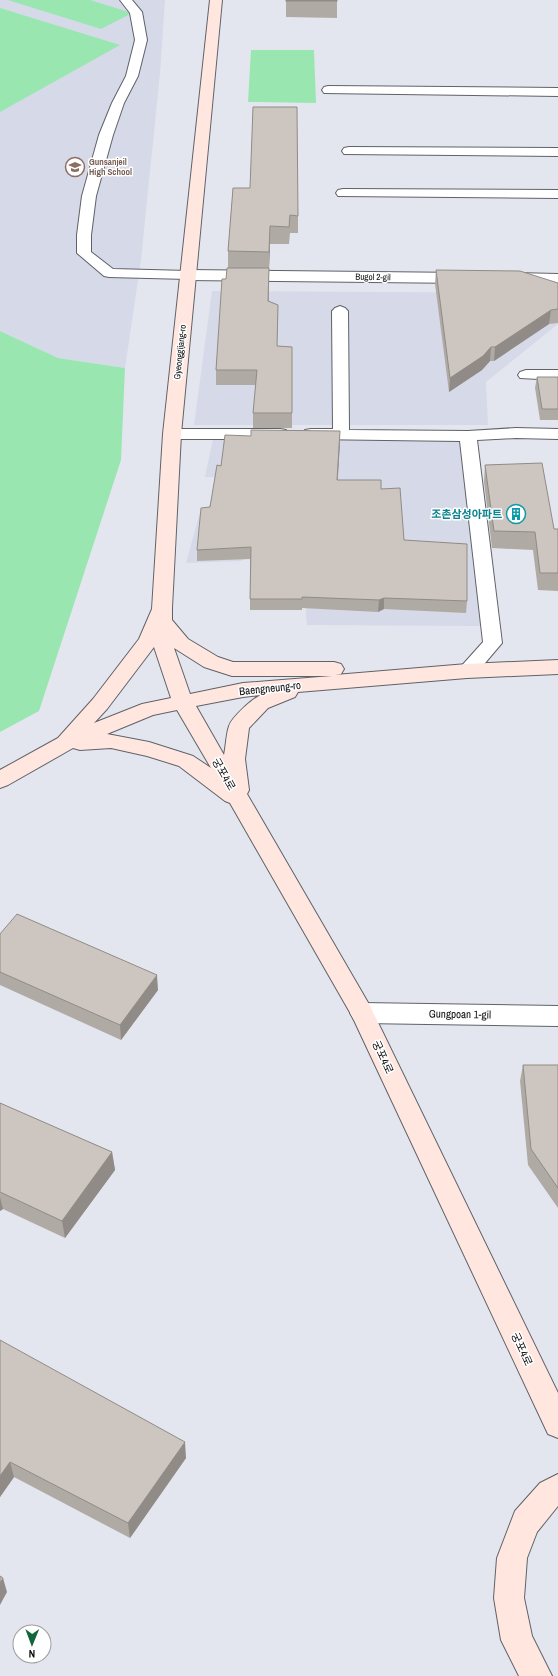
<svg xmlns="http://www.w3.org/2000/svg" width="558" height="1676" font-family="'Archivo Narrow','Noto Sans KR',sans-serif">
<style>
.built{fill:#d5d9e8}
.green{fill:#9ae6b1}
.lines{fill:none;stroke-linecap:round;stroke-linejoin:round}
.lane-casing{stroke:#606269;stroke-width:2}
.street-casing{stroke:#606269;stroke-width:2}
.secondary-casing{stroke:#606269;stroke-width:2}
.lane{fill:#fff;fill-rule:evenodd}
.street{fill:#fff;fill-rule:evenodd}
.secondary{fill:#ffe7e0;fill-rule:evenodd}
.wall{fill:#b0aaa5}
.shaded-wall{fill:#908b86}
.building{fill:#cdc6c0;stroke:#908b86}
.labels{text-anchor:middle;stroke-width:3;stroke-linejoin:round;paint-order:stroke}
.far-education-label{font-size:9px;font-weight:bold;fill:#785e54;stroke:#fff;text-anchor:start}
.far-street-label{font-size:9px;fill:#0b0b0e;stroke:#fff}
.culture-label{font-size:11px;font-weight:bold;fill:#0d838f;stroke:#fff;text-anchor:end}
.street-label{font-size:11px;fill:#0b0b0e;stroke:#fff}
</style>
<rect width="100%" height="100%" fill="#e4e6ef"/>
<g class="built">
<path d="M 0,0 L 165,0 L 160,73 L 141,260 L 125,368 L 58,358 L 0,331 Z"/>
<path d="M 212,291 L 558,293 L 558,324 L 486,382 L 488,425 L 194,425 Z"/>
<path d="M 213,439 L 460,441 L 482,626 L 307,625 L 306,616 L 310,542 L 267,543 L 241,561 L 186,563 L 200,512 L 287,507 L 318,479 L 205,477 Z"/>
</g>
<g class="green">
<path d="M 8,0 L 90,0 L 132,13 L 101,29 Z"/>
<path d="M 0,8 L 120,45 L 0,112 Z"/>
<path d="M 251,50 L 314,50 L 316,103 L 248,102 Z"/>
<path d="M 0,331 L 58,358 L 125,368 L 121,460 L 39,711 L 0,732 Z"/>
</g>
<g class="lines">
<defs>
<g id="lane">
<path d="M 120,0 L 132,0 L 142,12 L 147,40 L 138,76 L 124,103 L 113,135 L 96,196 L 91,235 L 91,252 L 113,269 L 188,271 L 193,272 L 195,275 L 193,278 L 188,279 L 109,277 L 104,276 L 77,253 L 77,235 L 82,196 L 99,135 L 112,103 L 126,76 L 135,40 L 130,13 Z"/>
<path d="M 328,86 L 558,88 L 558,96 L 324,93 L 322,90 L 324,87 Z"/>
<path d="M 349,147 L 556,148 L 558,148 L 558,156 L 344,154 L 342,151 L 344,148 Z"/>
<path d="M 343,189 L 558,190 L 558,198 L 338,196 L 336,193 L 338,190 Z"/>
<path d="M 340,306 L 345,308 L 348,311 L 349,430 L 468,431 L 516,428 L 558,429 L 558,439 L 516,438 L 477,440 L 502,643 L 474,676 L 467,677 L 460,676 L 457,671 L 483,642 L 460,441 L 311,439 L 305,438 L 303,434 L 305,430 L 311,429 L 333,429 L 332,311 L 335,308 Z"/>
<path d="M 526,370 L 558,370 L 558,380 L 520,378 L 518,375 L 520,372 Z"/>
<path d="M 172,429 L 280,429 L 286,430 L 288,434 L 286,438 L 280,439 L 172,439 L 166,438 L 164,434 L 166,430 Z"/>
</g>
<g id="street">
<path d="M 188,270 L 465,273 L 470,275 L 473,278 L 470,281 L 465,283 L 188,280 L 183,278 L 180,275 L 183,272 Z"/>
<path d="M 515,273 L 558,274 L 558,284 L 510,281 L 507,278 L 510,275 Z"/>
<path d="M 362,1003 L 558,1006 L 558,1026 L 362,1023 L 354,1020 L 350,1013 L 354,1006 Z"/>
</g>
<g id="secondary">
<path d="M 210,0 L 222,0 L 181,434 L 172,608 L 172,620 L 188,639 L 218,657 L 233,662 L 334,662 L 341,664 L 344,669 L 341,674 L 335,675 L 467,664 L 558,660 L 558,674 L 467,678 L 298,692 L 295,697 L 268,708 L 249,728 L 245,759 L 249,790 L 247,794 L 370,1006 L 558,1393 L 558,1438 L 548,1434 L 352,1016 L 230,803 L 225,801 L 179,766 L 147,756 L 111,748 L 80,750 L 73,748 L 8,785 L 0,788 L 0,770 L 58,738 L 93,699 L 139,639 L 152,609 L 163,434 ZM 154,647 L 171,698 L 142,704 L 94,723 L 107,709 ZM 174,648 L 204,667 L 232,676 L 332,676 L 243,683 L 190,694 ZM 261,695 C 252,699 232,717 229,726 C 226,735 226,746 224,755 L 196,706 L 243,697 ZM 177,710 L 211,768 L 193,756 L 149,742 L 107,734 L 153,715 Z"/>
<path d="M 558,1474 L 558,1506 L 537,1532 L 527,1558 L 524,1598 L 532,1636 L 552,1676 L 519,1676 L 501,1640 L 494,1598 L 497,1558 L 515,1511 L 540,1483 Z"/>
</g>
</defs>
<use href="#lane" class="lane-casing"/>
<use href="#street" class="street-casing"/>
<use href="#secondary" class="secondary-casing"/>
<use href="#lane" class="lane"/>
<use href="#street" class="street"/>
<use href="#secondary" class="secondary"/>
</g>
<g class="wall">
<path d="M 286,0 L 337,0 L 337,18 L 286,17 Z"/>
<path d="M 233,188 L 298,216 L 298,233 L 290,233 L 289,244 L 270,244 L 269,269 L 269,301 L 278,305 L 277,346 L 292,347 L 292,428 L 253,428 L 253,413 L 256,385 L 216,385 L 216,370 L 226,279 L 228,268 L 228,251 Z"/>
<path d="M 436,270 L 558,283 L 558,323 L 549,324 L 494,361 L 490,361 L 482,370 L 449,392 L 435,284 Z"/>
<path d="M 537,377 L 558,377 L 558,420 L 540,420 L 535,388 Z"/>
<path d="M 340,442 L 337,480 L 381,489 L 404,540 L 467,601 L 466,613 L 384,609 L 378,612 L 302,608 L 302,610 L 250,610 L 250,559 L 197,561 L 197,550 L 221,466 Z"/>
<path d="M 485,465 L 554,529 L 558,529 L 558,591 L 538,590 L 533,550 L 492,548 L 484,482 Z"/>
<path d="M 0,934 L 158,990 L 121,1040 L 0,985 Z"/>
<path d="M 523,1065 L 558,1065 L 558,1208 L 528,1165 L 520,1081 Z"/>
<path d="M 0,1103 L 112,1152 L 115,1170 L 65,1238 L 3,1209 L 0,1211 Z"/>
<path d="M 0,1340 L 186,1458 L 130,1538 L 14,1477 L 0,1497 Z"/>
</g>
<g class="shaded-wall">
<path d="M 270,226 L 270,244 L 269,269 L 269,252 Z"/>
<path d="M 551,310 L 549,324 L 494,361 L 495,347 Z"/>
<path d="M 491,347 L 490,361 L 482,370 L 449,392 L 450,378 Z"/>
<path d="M 340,431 L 340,442 L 337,492 L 337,480 Z"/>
<path d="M 384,598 L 384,609 L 378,612 L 379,600 Z"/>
<path d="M 157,975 L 158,990 L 121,1040 L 120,1025 Z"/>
<path d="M 112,1152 L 115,1170 L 65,1238 L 62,1221 Z"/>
<path d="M 0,1197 L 3,1209 L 0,1211 Z"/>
<path d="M 185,1442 L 186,1458 L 130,1538 L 128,1523 Z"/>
<path d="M 10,1462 L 14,1477 L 0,1497 L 0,1476 Z"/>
<path d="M 3,1578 L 7,1592 L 0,1605 L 0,1583 Z"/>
</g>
<g class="building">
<rect x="286" y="0" width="51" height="1"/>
<path d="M 253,107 L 297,107 L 298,216 L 290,215 L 289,227 L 270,226 L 269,252 L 228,251 L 233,188 L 250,188 Z"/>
<path d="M 227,268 L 269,268 L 268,301 L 278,305 L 277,346 L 292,347 L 292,413 L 253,413 L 257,370 L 216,370 L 222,279 L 226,279 Z"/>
<path d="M 436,270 L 520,271 L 558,283 L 558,309 L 551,310 L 495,347 L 491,347 L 483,356 L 450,378 Z"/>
<path d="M 537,377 L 558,377 L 558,409 L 542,409 Z"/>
<path d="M 251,430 L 340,431 L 337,480 L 381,480 L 381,489 L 400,488 L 404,540 L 467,544 L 467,601 L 384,598 L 379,600 L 302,597 L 302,599 L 250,599 L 251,547 L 197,550 L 201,508 L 210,507 L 217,465 L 221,466 L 225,435 L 251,436 Z"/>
<path d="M 542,463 L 554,529 L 558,529 L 558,573 L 540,573 L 535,532 L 494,531 L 485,465 Z"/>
<path d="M 17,914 L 157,975 L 120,1025 L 0,972 L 0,934 Z"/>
<path d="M 523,1065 L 558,1065 L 558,1188 L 531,1149 Z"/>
<path d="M 0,1103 L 112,1152 L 62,1221 L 0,1192 Z"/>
<path d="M 0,1340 L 185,1442 L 128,1523 L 10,1462 L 0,1476 Z"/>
<path d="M 0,1576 L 3,1578 L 0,1583 Z"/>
</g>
<defs>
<symbol id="school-ring" viewBox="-11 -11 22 22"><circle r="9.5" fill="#fff" stroke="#8d6e63" stroke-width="1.5"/><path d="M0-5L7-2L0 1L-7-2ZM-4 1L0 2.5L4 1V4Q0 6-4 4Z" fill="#8d6e63"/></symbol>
<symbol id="building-ring" viewBox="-11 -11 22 22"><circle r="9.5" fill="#fff" stroke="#0f9aa8" stroke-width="1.5"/><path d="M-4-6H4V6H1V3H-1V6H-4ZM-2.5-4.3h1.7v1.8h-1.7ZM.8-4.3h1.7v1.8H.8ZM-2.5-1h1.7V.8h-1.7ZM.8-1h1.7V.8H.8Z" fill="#0f9aa8"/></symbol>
</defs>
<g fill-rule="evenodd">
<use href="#school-ring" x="64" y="156" width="22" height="22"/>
<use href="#building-ring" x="505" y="503" width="22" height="22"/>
</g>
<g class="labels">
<g class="far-education-label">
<text x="89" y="165">Gunsanjeil<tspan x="89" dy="10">High School</tspan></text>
</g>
<g class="far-street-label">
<text transform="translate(373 277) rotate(1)" y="3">Bugol 2-gil</text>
<text transform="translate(180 352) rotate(-84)" y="3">Gyeonggijang-ro</text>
</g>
<g class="culture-label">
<text x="502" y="518">조촌삼성아파트</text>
</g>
<g class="street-label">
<text transform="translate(270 688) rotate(-6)" y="4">Baengneung-ro</text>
<text transform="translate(224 774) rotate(60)" y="4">궁포4로</text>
<text transform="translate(460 1014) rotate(1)" y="4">Gungpoan 1-gil</text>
<text transform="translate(383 1057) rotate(65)" y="4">궁포4로</text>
<text transform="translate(522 1349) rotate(65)" y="4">궁포4로</text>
</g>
</g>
<g transform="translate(32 1644) rotate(181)"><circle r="19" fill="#ffffff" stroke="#9d9d9f"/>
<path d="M0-3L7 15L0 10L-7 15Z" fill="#126637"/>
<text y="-6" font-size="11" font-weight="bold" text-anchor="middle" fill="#0b0b0e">N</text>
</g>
</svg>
